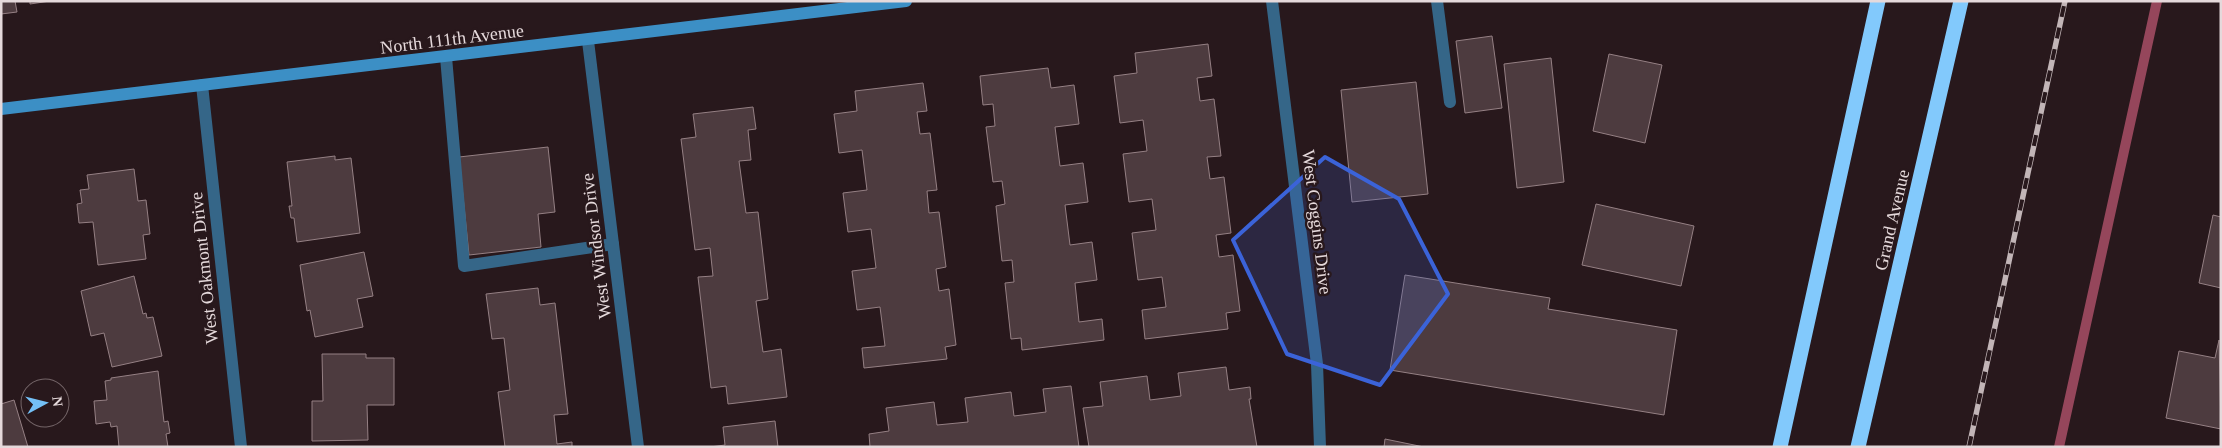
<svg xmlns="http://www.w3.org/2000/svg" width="2222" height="448" font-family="'Times New Roman',serif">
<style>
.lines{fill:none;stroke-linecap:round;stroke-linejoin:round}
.stream{stroke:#95465b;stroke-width:10}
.building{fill:#4d3b3f;stroke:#958084}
.lane{stroke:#356688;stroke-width:12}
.street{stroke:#356688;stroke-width:12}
.secondary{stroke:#3c8fc5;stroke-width:12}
.highway{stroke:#82c9fc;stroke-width:15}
.rail-casing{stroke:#c2b5b7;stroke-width:5.5}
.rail{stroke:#28181c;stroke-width:4;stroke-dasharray:11;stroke-linecap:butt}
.marked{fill:#3b63d8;fill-opacity:0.2;stroke:#3b63d8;stroke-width:4;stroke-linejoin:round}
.labels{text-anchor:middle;stroke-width:5;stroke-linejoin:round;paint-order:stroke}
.street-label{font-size:18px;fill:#e5d9db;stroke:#28181c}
</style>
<rect width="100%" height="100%" fill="#28181c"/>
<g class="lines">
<path class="stream" d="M 2059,447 L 2157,1"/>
</g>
<g class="building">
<path d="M 1,1 L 15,1 L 17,12 L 1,14 Z"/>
<path d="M 30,1 L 50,1 L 30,4 Z"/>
<path d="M 1492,36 L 1502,108 L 1465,113 L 1456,41 Z"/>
<path d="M 1208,44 L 1212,76 L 1197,78 L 1200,101 L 1214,99 L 1221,156 L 1207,157 L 1210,179 L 1224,177 L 1231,233 L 1216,235 L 1219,257 L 1233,255 L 1240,311 L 1226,313 L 1228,329 L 1145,339 L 1142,310 L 1166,307 L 1162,277 L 1138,280 L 1132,233 L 1156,230 L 1152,199 L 1129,202 L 1123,154 L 1147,151 L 1143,120 L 1120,123 L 1114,76 L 1137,73 L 1135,53 Z"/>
<path d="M 1609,54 L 1662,65 L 1645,143 L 1593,131 Z"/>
<path d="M 1551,58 L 1564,182 L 1517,188 L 1504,64 Z"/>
<path d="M 1048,68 L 1051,88 L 1074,85 L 1079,124 L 1055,127 L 1060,166 L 1083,163 L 1088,202 L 1065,205 L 1070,245 L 1092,242 L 1097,280 L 1075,283 L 1079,322 L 1102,319 L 1104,340 L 1022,350 L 1021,338 L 1011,339 L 1005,283 L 1014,282 L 1012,260 L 1002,261 L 996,206 L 1005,204 L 1002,181 L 993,182 L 986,127 L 995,126 L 993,104 L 983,105 L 980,76 Z"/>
<path d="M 1416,82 L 1428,194 L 1352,202 L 1341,90 Z"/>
<path d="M 923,83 L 927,111 L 917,112 L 920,134 L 930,133 L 937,190 L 927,191 L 929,213 L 939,212 L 946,267 L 936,269 L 939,291 L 949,289 L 956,345 L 945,347 L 947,359 L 864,368 L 862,348 L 885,346 L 880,307 L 857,310 L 852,271 L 876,268 L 871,229 L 848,232 L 843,193 L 867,190 L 862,150 L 839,153 L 834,114 L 857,111 L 855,91 Z"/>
<path d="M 753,107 L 756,129 L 748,130 L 751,160 L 739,161 L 746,213 L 758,212 L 768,299 L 756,301 L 763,352 L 781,349 L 787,397 L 728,404 L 726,386 L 711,388 L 698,277 L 713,276 L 710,248 L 695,250 L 681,139 L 696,137 L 693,114 Z"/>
<path d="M 548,147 L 555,212 L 538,214 L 541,247 L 469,255 L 459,157 Z"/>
<path d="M 335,156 L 335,160 L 351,158 L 360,233 L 297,242 L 294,218 L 291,218 L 289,206 L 292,206 L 287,162 Z"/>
<path d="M 134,169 L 138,201 L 146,200 L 150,234 L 143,235 L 146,259 L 98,265 L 93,222 L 79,223 L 77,204 L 82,203 L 80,190 L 89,189 L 87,175 Z"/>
<path d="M 1596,204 L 1694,226 L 1681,286 L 1582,265 Z"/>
<path d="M 2213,215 L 2221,217 L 2221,288 L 2199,283 Z"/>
<path d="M 364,252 L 373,296 L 357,299 L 363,327 L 315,337 L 310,310 L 307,311 L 300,265 Z"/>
<path d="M 1405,275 L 1550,298 L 1548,309 L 1677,330 L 1664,415 L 1390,370 Z"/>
<path d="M 134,276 L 143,314 L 146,313 L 147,318 L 153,317 L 162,356 L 112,367 L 104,333 L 91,336 L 81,291 Z"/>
<path d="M 538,288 L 540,305 L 555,303 L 568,414 L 554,415 L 557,444 L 572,442 L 572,447 L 505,447 L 498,392 L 510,390 L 504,338 L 492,339 L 486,294 Z"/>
<path d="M 2219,340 L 2221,429 L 2166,418 L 2179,351 L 2215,358 Z"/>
<path d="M 322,354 L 366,354 L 366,358 L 394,358 L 394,405 L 367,405 L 368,440 L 312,441 L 312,401 L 323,401 Z"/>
<path d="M 1226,367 L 1229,390 L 1250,387 L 1251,399 L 1249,399 L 1257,447 L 1089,447 L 1083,408 L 1103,406 L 1100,382 L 1147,376 L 1150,400 L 1181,396 L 1178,373 Z"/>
<path d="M 158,371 L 164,422 L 168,421 L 170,433 L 166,434 L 168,447 L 119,447 L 117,426 L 111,427 L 110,422 L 96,424 L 94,401 L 107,400 L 105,381 L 111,380 L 111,378 Z"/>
<path d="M 1071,386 L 1079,447 L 870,447 L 869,434 L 889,431 L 886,408 L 934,402 L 937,425 L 968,422 L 965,398 L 1011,392 L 1014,416 L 1046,412 L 1043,389 Z"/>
<path d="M 14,400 L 28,447 L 1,447 L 1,404 Z"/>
<path d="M 775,421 L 778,447 L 710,447 L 725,445 L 723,427 Z"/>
<path d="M 1385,439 L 1424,447 L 1384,447 Z"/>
</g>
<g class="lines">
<g class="lane">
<path d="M 1437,1 L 1450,102"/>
<path d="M 446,57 L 464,266 L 613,244"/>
</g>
<g class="street">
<path d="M 1272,1 L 1317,364 L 1320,447"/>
<path d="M 588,41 L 638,447"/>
<path d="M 202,85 L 241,447"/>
</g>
<path class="secondary" d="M 1,109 L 906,1"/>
<g class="highway">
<path d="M 1780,447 L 1878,1"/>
<path d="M 1858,447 L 1961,1"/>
</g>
<defs>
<path id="rail" d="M 1969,447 L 2065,1"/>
</defs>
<use href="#rail" class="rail-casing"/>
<use href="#rail" class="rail"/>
</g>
<path class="marked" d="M 1325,157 L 1399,199 L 1448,294 L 1380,385 L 1287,354 L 1233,240 Z"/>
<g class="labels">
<g class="street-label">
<text transform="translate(452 39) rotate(-7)" y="6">North 111th Avenue</text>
<text transform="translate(1892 220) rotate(-77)" y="6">Grand Avenue</text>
<text transform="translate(1317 222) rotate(83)" y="6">West Coggins Drive</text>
<text transform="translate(596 246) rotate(-97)" y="6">West Windsor Drive</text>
<text transform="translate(204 268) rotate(-96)" y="6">West Oakmont Drive</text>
</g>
</g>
<rect width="2222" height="448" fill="none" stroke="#e5d9db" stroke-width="5"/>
<g transform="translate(45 403) rotate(83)"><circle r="24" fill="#28181c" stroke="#746568"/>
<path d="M0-4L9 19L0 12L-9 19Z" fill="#74c0f6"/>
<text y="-8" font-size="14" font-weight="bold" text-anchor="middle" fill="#e5d9db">N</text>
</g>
</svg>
